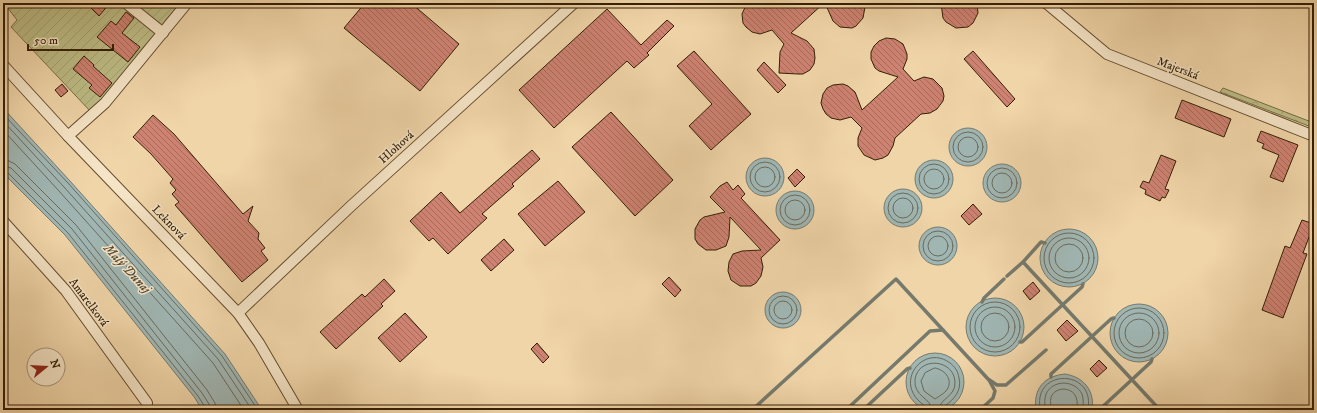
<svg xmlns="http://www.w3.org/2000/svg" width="1317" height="413" font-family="'IM FELL DW Pica',serif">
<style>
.forest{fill:url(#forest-crowns);stroke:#786e45}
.garden{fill:url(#garden-furrows);stroke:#786e45}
.water{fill:#a0b6b3;stroke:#757a6d}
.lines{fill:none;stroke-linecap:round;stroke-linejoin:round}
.shore{stroke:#6a6a5c;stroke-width:1}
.stream{stroke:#757a6d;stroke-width:3.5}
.building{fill:url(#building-back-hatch);stroke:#341f05}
.street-casing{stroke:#634c2e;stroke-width:12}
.street{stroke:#f5e4c6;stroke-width:10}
.labels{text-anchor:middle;stroke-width:3;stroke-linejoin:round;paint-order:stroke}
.street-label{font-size:12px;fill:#341f05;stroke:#f5e4c6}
.water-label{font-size:13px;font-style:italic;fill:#544c39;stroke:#f5e4c6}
</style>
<defs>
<pattern id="forest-crowns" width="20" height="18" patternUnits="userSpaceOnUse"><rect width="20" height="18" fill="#bdbc85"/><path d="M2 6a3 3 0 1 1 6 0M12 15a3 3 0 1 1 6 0" fill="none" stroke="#a3a171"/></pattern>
<pattern id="garden-furrows" width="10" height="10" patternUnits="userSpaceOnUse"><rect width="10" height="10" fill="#bdbc85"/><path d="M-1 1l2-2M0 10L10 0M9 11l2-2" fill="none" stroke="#a3a171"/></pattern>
<pattern id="building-back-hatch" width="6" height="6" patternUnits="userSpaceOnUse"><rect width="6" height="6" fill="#ce8271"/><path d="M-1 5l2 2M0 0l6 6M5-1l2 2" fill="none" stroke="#a86a5b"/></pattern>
</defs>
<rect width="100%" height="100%" fill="#f0d5a8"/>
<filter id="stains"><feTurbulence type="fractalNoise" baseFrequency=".005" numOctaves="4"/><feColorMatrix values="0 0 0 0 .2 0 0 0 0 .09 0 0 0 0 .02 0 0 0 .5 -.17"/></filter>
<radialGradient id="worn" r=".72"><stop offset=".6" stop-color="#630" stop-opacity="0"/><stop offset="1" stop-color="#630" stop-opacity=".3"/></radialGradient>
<path class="forest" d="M 1223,88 L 1314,123 L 1314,128 L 1220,92 Z"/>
<path class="garden" d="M 4,3 L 181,3 L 91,112 L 11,27 L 17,20 Z"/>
<g class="water">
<path d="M 3,108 L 70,181 L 225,354 L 262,410 L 202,410 L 195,398 L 65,235 L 3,173 Z"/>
<circle cx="968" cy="147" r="19"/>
<circle cx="765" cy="177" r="19"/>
<circle cx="934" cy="179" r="19"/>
<circle cx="1002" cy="183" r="19"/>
<circle cx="903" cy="208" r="19"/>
<circle cx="795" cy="210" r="19"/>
<circle cx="938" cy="246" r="19"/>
<circle cx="1069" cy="258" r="29"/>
<circle cx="783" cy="310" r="18"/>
<circle cx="995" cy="327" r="29"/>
<circle cx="1139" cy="333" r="29"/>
<circle cx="935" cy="382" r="29"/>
<path d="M 1065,374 C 1084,377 1095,391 1092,410 L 1036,410 C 1033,389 1044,376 1065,374 Z"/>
</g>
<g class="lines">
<g class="shore">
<path d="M 3,114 L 68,183 L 222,356 L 258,410"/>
<path d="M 3,121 L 64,187 L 218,359 L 252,410"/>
<path d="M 3,130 L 59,191 L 213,363 L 244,410"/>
<circle cx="968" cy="147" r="15"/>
<circle cx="968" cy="147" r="10"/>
<path d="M 3,160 L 9,161 L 15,164 L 76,225 L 207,390 L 215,403 L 216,410"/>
<circle cx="765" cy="177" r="15"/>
<circle cx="934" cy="179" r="15"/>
<path d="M 3,166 L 11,168 L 72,229 L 202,393 L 209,404 L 210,410"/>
<circle cx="765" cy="177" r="10"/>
<circle cx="1002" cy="183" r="15"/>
<circle cx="934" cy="179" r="10"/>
<path d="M 3,171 L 7,172 L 68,233 L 198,396 L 205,407 L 205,410"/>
<circle cx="1002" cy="183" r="10"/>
<circle cx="903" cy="208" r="15"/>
<circle cx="795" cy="210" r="15"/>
<circle cx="903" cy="208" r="10"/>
<circle cx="795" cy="210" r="10"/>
<circle cx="938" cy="246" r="15"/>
<circle cx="1069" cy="258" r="25"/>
<circle cx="938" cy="246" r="10"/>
<circle cx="1069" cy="258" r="20"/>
<circle cx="1069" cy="258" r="14"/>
<circle cx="783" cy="310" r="14"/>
<circle cx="783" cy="310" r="9"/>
<circle cx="995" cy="327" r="25"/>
<circle cx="995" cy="327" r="20"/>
<circle cx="1139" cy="333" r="25"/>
<circle cx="1139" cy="333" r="20"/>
<circle cx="995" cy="327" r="14"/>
<circle cx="1139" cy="333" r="14"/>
<path d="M 935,368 C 946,370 954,381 946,391 C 943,394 938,397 935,399 L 924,391 L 921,381 L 925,373 Z"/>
<path d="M 926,410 L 925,406 C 891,383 924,343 950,363 C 955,367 958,371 959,378 C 962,391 954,399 945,406 L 944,410"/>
<path d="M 932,410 C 931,397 913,397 915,379 C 919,356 954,359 955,382 C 956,397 939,398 939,410"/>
<path d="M 1040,410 C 1040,406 1039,402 1040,397 C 1044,375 1076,372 1086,391 C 1089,397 1089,404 1088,410"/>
<path d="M 1045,410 C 1045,405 1044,400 1046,394 C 1053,379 1075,380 1082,394 C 1084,400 1083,405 1083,410"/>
<path d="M 1051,410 C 1051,406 1050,402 1051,397 C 1056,386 1072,387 1076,397 C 1078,402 1077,406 1077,410"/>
</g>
<g class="stream">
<path d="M 1023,262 L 1160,410"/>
<path d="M 1007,276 L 1023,262 L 1041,242 L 1045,243"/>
<path d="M 982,302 L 984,298 L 1004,279"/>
<path d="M 1020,342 L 1022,342 L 1082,287 L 1083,284"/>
<path d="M 1051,377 L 1051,374 L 1111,319 L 1114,318"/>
<path d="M 753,409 L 761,410"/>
<path d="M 752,410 L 896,279 L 988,379 L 997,385 L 1006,385 L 1046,350"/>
<path d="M 846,410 L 930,331 L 943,330"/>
<path d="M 863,410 L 907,369 L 910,368"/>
<path d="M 980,410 L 993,398 L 995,391 L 989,380"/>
<path d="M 1099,410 L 1151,362 L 1152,359"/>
</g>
</g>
<g class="building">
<path d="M 86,3 L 110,3 L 99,16 Z"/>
<path d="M 365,3 L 411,3 L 459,44 L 420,91 L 344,28 Z"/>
<path d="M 747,3 L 824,3 L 791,33 L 807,41 L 814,49 L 815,58 L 814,64 L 810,70 L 803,74 L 798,74 L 779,73 L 780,52 L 784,44 L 772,30 L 760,34 L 752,32 L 746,27 L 743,23 L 742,14 Z"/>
<path d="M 825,3 L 863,3 L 865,7 L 863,18 L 856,26 L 852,28 L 840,27 L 833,21 Z"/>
<path d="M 941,3 L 977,3 L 978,13 L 973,23 L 968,27 L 956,28 L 946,22 L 943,18 Z"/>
<path d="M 607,9 L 641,45 L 667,20 L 674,26 L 647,53 L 649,55 L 634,68 L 627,61 L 554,128 L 519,90 Z"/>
<path d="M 126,12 L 134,18 L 122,33 L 140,47 L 128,62 L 97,37 L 111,21 L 116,25 Z"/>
<path d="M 886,38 L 895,39 L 903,44 L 907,54 L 907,59 L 903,69 L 914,81 L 924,77 L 933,79 L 942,88 L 944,96 L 943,101 L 937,109 L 930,113 L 921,114 L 895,138 L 893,146 L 888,155 L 883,158 L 875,160 L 864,155 L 858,146 L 858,138 L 862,128 L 851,117 L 840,120 L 831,118 L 826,114 L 823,109 L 821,103 L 823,94 L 827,88 L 833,85 L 843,84 L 848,86 L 855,92 L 862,110 L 898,77 L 879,71 L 875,68 L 871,59 L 871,52 L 874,46 L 879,41 Z"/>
<path d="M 694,51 L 751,114 L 711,150 L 689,126 L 712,104 L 677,66 Z"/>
<path d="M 973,51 L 1015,99 L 1007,107 L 964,59 Z"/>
<path d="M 84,56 L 94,65 L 93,66 L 112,83 L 100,97 L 89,88 L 92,85 L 73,69 Z"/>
<path d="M 764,62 L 786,85 L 778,93 L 757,70 Z"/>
<path d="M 62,84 L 68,91 L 61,97 L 55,90 Z"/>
<path d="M 1182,100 L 1231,119 L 1224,137 L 1175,118 Z"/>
<path d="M 611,112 L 673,180 L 635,216 L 572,147 Z"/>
<path d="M 153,115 L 174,134 L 243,214 L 253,206 L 248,221 L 259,233 L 258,239 L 265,248 L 261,251 L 268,260 L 242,282 L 175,205 L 179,202 L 172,194 L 176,190 L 170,183 L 173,179 L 151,154 L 133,137 Z"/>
<path d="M 1261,131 L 1298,145 L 1283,182 L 1270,177 L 1279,155 L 1262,148 L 1264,144 L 1257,141 Z"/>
<path d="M 532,150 L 540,159 L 512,184 L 514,186 L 482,214 L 487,218 L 448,254 L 433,238 L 429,241 L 410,221 L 441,192 L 460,213 Z"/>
<path d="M 1161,155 L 1176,161 L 1165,189 L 1169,190 L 1165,198 L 1162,197 L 1160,201 L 1145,194 L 1146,190 L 1140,187 L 1143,181 L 1149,183 Z"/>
<path d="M 797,169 L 805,177 L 795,187 L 788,178 Z"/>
<path d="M 558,181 L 585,212 L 545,246 L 518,214 Z"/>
<path d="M 727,182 L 733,190 L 738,185 L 745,194 L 741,198 L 780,240 L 761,258 L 763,267 L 761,276 L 756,283 L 751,286 L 740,286 L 731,280 L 728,271 L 729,262 L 733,254 L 742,251 L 761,250 L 730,217 L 729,237 L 726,246 L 716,250 L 706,250 L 698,244 L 695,239 L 695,229 L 700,220 L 704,217 L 725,212 L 710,197 L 720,186 Z"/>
<path d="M 973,204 L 982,214 L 969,225 L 961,216 Z"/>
<path d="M 1302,220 L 1314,224 L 1303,253 L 1307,254 L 1283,318 L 1262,310 L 1285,246 L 1290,248 Z"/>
<path d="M 504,239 L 514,250 L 491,271 L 481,260 Z"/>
<path d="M 669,277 L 681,290 L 675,297 L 662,284 Z"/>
<path d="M 384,279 L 395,291 L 381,304 L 383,306 L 336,349 L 320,332 L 362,294 L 365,297 Z"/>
<path d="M 1033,282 L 1040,291 L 1030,300 L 1023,291 Z"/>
<path d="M 405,313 L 427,337 L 400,362 L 378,338 Z"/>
<path d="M 1067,320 L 1078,331 L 1066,341 L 1057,330 Z"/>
<path d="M 537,343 L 549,357 L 543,363 L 531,349 Z"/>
<path d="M 1099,360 L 1107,368 L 1097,377 L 1090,369 Z"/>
</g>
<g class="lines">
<defs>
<g id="street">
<path d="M 126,3 L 163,33"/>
<path d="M 1046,3 L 1107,54 L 1314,136"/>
<path d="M 3,65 L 68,136 L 238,313 L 259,343 L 298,410"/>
<path d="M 68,136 L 105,103 L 187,3"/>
<path d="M 3,221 L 66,291 L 147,403"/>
<path d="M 238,313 L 351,206 L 574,3"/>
</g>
</defs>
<use href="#street" class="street-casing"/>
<use href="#street" class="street"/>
</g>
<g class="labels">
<g class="street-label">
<text transform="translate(1178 68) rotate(21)" y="4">Majerská</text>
<text transform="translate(396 147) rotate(-42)" y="4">Hlohová</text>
<text transform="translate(169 222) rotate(46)" y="4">Leknová</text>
<text transform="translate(89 302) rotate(53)" y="4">Amarelková</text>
</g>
<g class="water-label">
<text transform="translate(128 268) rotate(47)" y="5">Malý Dunaj</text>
</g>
</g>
<rect width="1317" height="413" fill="none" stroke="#f0d5a8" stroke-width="16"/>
<rect x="4" y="4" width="1309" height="405" fill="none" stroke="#341f05" stroke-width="2"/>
<rect x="8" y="8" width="1301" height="397" fill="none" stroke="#341f05"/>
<g transform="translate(46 367) rotate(72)"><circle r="19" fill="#f5e4c6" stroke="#a89579"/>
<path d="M0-3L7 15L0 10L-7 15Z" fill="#8f2418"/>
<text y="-6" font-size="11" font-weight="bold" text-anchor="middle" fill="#341f05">N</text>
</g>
<path d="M28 44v6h85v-6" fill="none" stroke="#341f05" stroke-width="2"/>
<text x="34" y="44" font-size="12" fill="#341f05" stroke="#f5e4c6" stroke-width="3" paint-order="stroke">50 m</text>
<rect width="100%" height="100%" filter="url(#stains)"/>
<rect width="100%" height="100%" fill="url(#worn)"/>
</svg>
